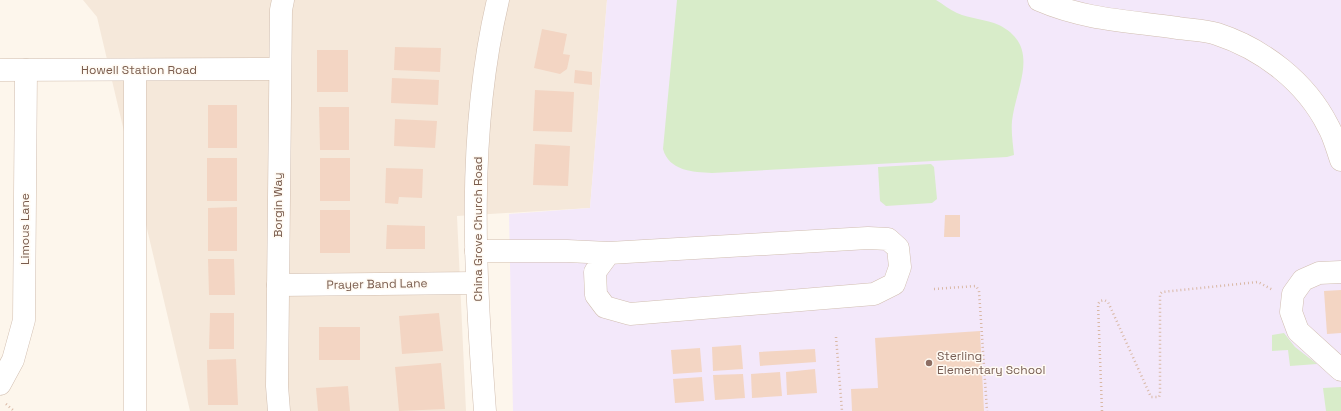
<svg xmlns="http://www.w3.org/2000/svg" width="1341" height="411" font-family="'Space Grotesk',sans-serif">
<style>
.residential{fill:#f5e8da}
.education{fill:#f3e8fa}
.green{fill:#d8ecc9}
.building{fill:#f3d5c3}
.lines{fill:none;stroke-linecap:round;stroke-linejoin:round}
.minor-casing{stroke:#d1beb0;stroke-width:23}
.path{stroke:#d9b8a5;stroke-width:2.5;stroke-dasharray:1 3;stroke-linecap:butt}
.minor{stroke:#fff;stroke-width:22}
.education-dot{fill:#8d6e63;stroke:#fffaf3;stroke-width:1.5}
.labels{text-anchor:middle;stroke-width:3;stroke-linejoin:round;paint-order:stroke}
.street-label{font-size:12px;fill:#7a5c4d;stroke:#fffaf3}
.education-label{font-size:12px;fill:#785e54;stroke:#fffaf3;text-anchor:start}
</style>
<rect width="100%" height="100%" fill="#fdf6ec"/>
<path class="residential" d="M 83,0 L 607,0 L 590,208 L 457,216 L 466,411 L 190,411 L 97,17 Z"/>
<path class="education" d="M 607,0 L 1341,0 L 1341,411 L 513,411 L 509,214 L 590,208 Z"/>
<g class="green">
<path d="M 677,0 L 936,0 C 943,4 950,10 957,13 C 970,19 986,19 999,25 C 1042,47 1016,86 1012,121 C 1011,132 1013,144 1014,155 L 1007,157 L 712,173 C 693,172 669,171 663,149 Z"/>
<path d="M 931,164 L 934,167 L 937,199 L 932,203 L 886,206 L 880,201 L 878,167 Z"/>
<path d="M 1284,333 L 1295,347 L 1317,364 L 1290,366 L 1288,350 L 1272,351 L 1272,335 Z"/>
<path d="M 1341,387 L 1341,411 L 1326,411 L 1323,388 Z"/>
</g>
<g class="building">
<path d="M 542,29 L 567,34 L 563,54 L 570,55 L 567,69 L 560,74 L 534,68 Z"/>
<path d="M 395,47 L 441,48 L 440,72 L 394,70 Z"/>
<rect x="317" y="50" width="31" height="42"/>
<path d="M 575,70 L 592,72 L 592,85 L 574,83 Z"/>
<path d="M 392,78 L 439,80 L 438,105 L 391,103 Z"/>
<path d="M 535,90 L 574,92 L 572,132 L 533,131 Z"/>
<rect x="208" y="105" width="29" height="43"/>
<path d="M 319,107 L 349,107 L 349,150 L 320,150 Z"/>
<path d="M 395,119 L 437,121 L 435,148 L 394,146 Z"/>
<path d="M 535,144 L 570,146 L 568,186 L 533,185 Z"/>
<rect x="207" y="158" width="30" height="43"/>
<rect x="320" y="158" width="30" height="43"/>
<path d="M 386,168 L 423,169 L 422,198 L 399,197 L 398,204 L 385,203 Z"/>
<path d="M 237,207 L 237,251 L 208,251 L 208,208 Z"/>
<rect x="320" y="210" width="30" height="43"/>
<path d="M 945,215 L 960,215 L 960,237 L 944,237 Z"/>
<path d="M 387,225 L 425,226 L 425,249 L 386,249 Z"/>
<path d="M 208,259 L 234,259 L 235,295 L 209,295 Z"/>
<path d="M 1341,290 L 1341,333 L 1327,334 L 1324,291 Z"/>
<path d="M 210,313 L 234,313 L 234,349 L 209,349 Z"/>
<path d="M 439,313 L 443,351 L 402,354 L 399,316 Z"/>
<rect x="319" y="327" width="41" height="33"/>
<path d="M 980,331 L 984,411 L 852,411 L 851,389 L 878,388 L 875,338 Z"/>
<path d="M 741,345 L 743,369 L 713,371 L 712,347 Z"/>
<path d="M 700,348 L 702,372 L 673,374 L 671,350 Z"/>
<path d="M 815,349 L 816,362 L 760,366 L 759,352 Z"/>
<path d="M 236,359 L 238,405 L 208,405 L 207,360 Z"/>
<path d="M 441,363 L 445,409 L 399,411 L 395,367 Z"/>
<path d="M 815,369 L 817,393 L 787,395 L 786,372 Z"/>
<path d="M 780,372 L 782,396 L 752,398 L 751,374 Z"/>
<path d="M 743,374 L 745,398 L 715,400 L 713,375 Z"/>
<path d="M 702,377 L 704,401 L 675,403 L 673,379 Z"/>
<path d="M 348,386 L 350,411 L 318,411 L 316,388 Z"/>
</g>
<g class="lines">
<defs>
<g id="minor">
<path d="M 1039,0 C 1085,20 1129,21 1178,28 C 1190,30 1205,30 1217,34 C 1263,49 1306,82 1328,126 C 1334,136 1337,149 1341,160"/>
<path d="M 0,70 L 279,69"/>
<path d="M 476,251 L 567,251 L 609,253 L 868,238 L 888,239 L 898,248 L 900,267 L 894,284 L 874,294 L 630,314 L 605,307 L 596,295 L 595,272 L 609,253"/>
<path d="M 1341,272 L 1319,273 L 1303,280 L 1293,294 L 1291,312 L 1298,331 L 1341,370"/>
<path d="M 278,285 L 476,283"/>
<path d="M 0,384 L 13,360 L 24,320 L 26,70"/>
<path d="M 135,411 L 135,70"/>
<path d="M 279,411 L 277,386 L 281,10 L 283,0"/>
<path d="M 485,411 C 475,274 466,135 498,0"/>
</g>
</defs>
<use href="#minor" class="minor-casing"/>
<g class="path">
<path d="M 934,289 L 976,286 L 979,291 L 987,411"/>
<path d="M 836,337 L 842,411"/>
<path d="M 6,404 L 14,411"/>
<path d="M 1102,411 L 1098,304 L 1100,301 L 1104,300 L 1108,302 L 1151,397 L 1159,397 L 1160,394 L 1160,294 L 1162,292 L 1258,282 L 1273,290"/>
</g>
<use href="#minor" class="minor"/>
</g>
<circle class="education-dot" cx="929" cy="363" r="4"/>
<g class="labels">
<g class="street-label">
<text x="139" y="74">Howell Station Road</text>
<text transform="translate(278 205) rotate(-90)" y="4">Borgin Way</text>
<text transform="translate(25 229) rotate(-90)" y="4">Limous Lane</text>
<text transform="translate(478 229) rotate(-90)" y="4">China Grove Church Road</text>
<text transform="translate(377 284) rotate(-1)" y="4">Prayer Band Lane</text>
</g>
<g class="education-label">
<text x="937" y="360">Sterling<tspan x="937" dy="14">Elementary School</tspan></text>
</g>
</g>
</svg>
